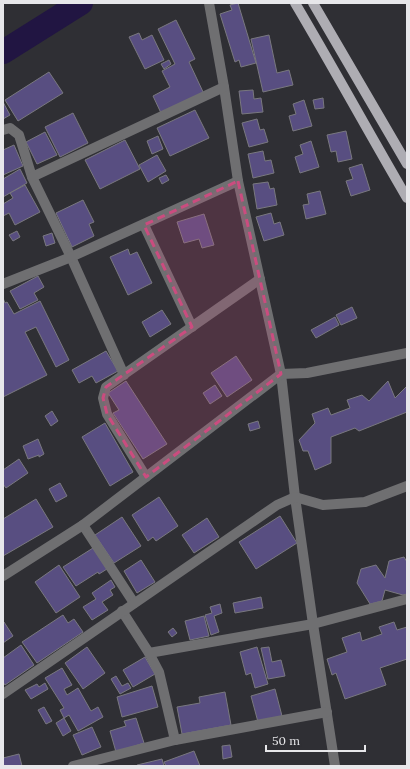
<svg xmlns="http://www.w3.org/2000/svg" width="410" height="769" font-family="Lora,serif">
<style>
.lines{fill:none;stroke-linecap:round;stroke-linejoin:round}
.river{stroke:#211542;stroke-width:24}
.building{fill:#584e81;stroke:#79787f}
.street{stroke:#6f6f71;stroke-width:10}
.primary{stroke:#aeadb3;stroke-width:10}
.marked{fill:#cb4c7f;fill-opacity:0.2;stroke:#cb4c7f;stroke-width:3;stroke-dasharray:8 5;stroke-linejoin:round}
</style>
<rect width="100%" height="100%" fill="#2f2f34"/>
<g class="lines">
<path class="river" d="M 3,52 L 81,3"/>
</g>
<g class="building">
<path d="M 238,3 L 256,63 L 241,67 L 239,60 L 235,62 L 220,14 L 232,10 L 230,5 Z"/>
<path d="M 176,20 L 195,59 L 189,62 L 204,94 L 161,113 L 153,96 L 170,87 L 162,71 L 175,64 L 158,29 Z"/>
<path d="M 139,33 L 142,40 L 152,35 L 164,60 L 145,69 L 129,37 Z"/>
<path d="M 269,35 L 277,73 L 289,70 L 293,85 L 263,92 L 251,39 Z"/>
<path d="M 169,60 L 171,64 L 164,69 L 161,64 Z"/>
<path d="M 49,72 L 63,93 L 18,121 L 5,100 Z"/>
<path d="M 253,90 L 254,99 L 261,98 L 263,112 L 242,114 L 239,91 Z"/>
<path d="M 323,98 L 324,108 L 315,109 L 313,100 Z"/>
<path d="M 304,100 L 312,126 L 293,131 L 289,116 L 296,114 L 293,104 Z"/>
<path d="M 3,102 L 10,115 L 3,119 Z"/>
<path d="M 195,110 L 209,138 L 170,156 L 157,128 Z"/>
<path d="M 73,113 L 88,143 L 60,157 L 45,127 Z"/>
<path d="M 257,119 L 260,130 L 264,129 L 268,142 L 249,147 L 242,123 Z"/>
<path d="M 346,131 L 352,159 L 338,162 L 336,151 L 331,152 L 327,135 Z"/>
<path d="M 45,132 L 57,155 L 37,164 L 26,142 Z"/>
<path d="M 158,136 L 163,149 L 152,154 L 147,141 Z"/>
<path d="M 125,140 L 140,169 L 100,189 L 85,160 Z"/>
<path d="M 311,141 L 319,167 L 300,173 L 295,157 L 303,154 L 300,145 Z"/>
<path d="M 14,145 L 23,166 L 3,175 L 3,150 Z"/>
<path d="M 263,151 L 265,161 L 271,160 L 274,173 L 253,178 L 248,154 Z"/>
<path d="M 157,155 L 166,171 L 148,182 L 139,165 Z"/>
<path d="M 362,164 L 370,190 L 351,196 L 346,181 L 353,179 L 349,168 Z"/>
<path d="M 20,169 L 27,183 L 3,197 L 3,179 Z"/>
<path d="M 166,175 L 169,180 L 162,184 L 159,178 Z"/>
<path d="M 268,182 L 270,189 L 274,188 L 277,205 L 257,209 L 253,184 Z"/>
<path d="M 25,185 L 40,212 L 15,225 L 9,213 L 3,216 L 3,204 L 13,198 L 10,193 Z"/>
<path d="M 320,191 L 326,214 L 306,219 L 303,205 L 309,204 L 307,194 Z"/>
<path d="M 83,200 L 94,222 L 89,224 L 94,236 L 72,247 L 56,213 Z"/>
<path d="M 271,213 L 274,224 L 280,222 L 284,235 L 264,241 L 256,217 Z"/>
<path d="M 204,214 L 214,245 L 202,248 L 199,239 L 184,243 L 177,222 Z"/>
<path d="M 17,231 L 20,237 L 13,241 L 9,235 Z"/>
<path d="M 52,233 L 55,243 L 46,246 L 43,236 Z"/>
<path d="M 128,249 L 130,255 L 137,252 L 152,283 L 128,295 L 110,257 Z"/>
<path d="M 38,276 L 44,287 L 34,293 L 38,300 L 20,309 L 10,291 Z"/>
<path d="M 3,298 L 5,303 L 7,302 L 14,314 L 40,301 L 69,360 L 56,367 L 36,327 L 25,332 L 47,375 L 3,397 Z"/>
<path d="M 352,307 L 357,318 L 341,325 L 336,315 Z"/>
<path d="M 162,310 L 171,324 L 150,337 L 142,322 Z"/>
<path d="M 335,317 L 339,325 L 316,338 L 311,330 Z"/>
<path d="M 106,351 L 118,371 L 96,383 L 92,376 L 79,383 L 72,370 Z"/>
<path d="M 236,356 L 252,380 L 227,397 L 211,373 Z"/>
<path d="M 126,381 L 167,444 L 143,459 L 113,413 L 119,410 L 108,393 Z"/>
<path d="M 388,381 L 395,398 L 407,386 L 407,412 L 359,431 L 355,428 L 331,437 L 331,463 L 315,470 L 308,451 L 303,451 L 299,440 L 315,423 L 312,414 L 328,408 L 331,415 L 350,408 L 347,400 L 362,395 L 369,401 Z"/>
<path d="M 215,385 L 222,396 L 210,404 L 203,393 Z"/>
<path d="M 52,411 L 58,421 L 51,426 L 45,416 Z"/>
<path d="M 258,421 L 260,428 L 250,431 L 248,424 Z"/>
<path d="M 105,423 L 133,472 L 110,486 L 82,437 Z"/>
<path d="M 38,439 L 44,454 L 39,457 L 39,455 L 28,459 L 23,446 Z"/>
<path d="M 19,459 L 28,473 L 6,488 L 3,484 L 3,470 Z"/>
<path d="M 60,483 L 67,496 L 56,502 L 49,489 Z"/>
<path d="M 159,497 L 178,526 L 156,541 L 153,537 L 148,541 L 132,515 Z"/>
<path d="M 36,499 L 53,527 L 3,556 L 3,519 Z"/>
<path d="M 280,516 L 297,543 L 256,569 L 239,542 Z"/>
<path d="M 122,517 L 141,546 L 114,563 L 95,535 Z"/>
<path d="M 207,518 L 219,537 L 194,553 L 182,535 Z"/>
<path d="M 93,548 L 107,569 L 99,574 L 98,572 L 76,586 L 63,567 Z"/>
<path d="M 404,557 L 407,562 L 407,594 L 403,595 L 385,590 L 382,601 L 370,604 L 357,583 L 361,569 L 376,565 L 385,578 L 389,561 Z"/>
<path d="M 141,560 L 155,582 L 137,593 L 124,571 Z"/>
<path d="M 59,565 L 80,597 L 56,613 L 35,582 Z"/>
<path d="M 111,580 L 115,587 L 110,590 L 113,595 L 102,602 L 108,610 L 92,620 L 83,607 L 96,599 L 92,593 Z"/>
<path d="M 261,597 L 263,608 L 235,613 L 233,603 Z"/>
<path d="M 220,604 L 222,613 L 214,616 L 219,632 L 211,635 L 205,615 L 212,613 L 210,607 Z"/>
<path d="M 63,615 L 68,623 L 74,619 L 83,632 L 37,663 L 22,642 Z"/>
<path d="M 204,616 L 209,636 L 190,640 L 185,621 Z"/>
<path d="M 4,622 L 13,636 L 3,643 L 3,623 Z"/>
<path d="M 394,622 L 397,630 L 407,627 L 407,659 L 380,668 L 386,685 L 345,699 L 336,673 L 332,675 L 327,659 L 347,652 L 342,638 L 360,632 L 362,641 L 382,634 L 379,627 Z"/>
<path d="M 173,628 L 177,633 L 172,637 L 168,632 Z"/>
<path d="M 21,645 L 34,665 L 5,685 L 3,682 L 3,658 Z"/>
<path d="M 87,647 L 105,673 L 83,689 L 65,663 Z"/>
<path d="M 257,647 L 268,684 L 255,688 L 251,673 L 246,675 L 240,652 Z"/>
<path d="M 269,647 L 272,662 L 281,660 L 285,676 L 268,679 L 261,648 Z"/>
<path d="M 145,657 L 155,674 L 133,687 L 123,670 Z"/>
<path d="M 62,668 L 72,685 L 64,689 L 67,695 L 78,688 L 91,711 L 98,707 L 103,717 L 78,731 L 69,715 L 64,718 L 60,710 L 64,708 L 45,678 Z"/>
<path d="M 116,676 L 122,686 L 128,683 L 131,688 L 120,694 L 111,679 Z"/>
<path d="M 45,683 L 48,689 L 31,699 L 25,690 L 37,684 L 39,687 Z"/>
<path d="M 152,686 L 158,707 L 122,717 L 117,697 Z"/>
<path d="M 275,689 L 282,716 L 258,722 L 251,696 Z"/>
<path d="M 225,692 L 231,725 L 182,734 L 177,707 L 200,703 L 199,697 Z"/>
<path d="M 44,707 L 52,721 L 46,724 L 38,710 Z"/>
<path d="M 64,718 L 71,731 L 63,736 L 56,723 Z"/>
<path d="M 136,718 L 144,743 L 116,752 L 110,731 L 126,726 L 124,721 Z"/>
<path d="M 92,727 L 101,747 L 82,755 L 73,735 Z"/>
<path d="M 230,745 L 232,757 L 223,759 L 222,746 Z"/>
<path d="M 194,751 L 200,766 L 166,766 L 164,762 Z"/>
<path d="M 19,754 L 22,766 L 3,766 L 3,758 Z"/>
<path d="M 162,759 L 164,766 L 137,766 L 137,765 Z"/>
</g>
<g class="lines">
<g class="street">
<path d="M 209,3 L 224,87 L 238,181 L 281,374 L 295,497 L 313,624 L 335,766"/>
<path d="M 3,130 L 10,128 L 19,135 L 32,177 L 71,257 L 124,375"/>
<path d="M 32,177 L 224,87"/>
<path d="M 144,225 L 192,327"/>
<path d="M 3,284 L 71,257 L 238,181"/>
<path d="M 146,477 L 107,414 L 103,398 L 106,387 L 260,279"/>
<path d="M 83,525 L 134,603"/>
<path d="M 3,576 L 83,525 L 281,374 L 307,373 L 407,353"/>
<path d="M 122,611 L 149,653 L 159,672 L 175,740"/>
<path d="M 149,653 L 313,624 L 407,599"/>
<path d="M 3,694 L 277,505 L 295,497 L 323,505 L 365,502 L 407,486"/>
<path d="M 73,766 L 175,740 L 327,712"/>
</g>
<g class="primary">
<path d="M 295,3 C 333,67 369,133 407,198"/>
<path d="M 313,3 L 407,164"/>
</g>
</g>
<path class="marked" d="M 238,181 L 281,374 L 146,477 L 107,414 L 103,398 L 106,387 L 192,327 L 144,225 Z"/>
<rect width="410" height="769" fill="none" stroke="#e7e7ea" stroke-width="8"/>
<path d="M266 745v6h99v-6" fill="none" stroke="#e7e7ea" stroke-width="2"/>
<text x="272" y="745" font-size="12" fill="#e7e7ea" stroke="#2f2f34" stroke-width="3" paint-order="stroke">50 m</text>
</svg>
